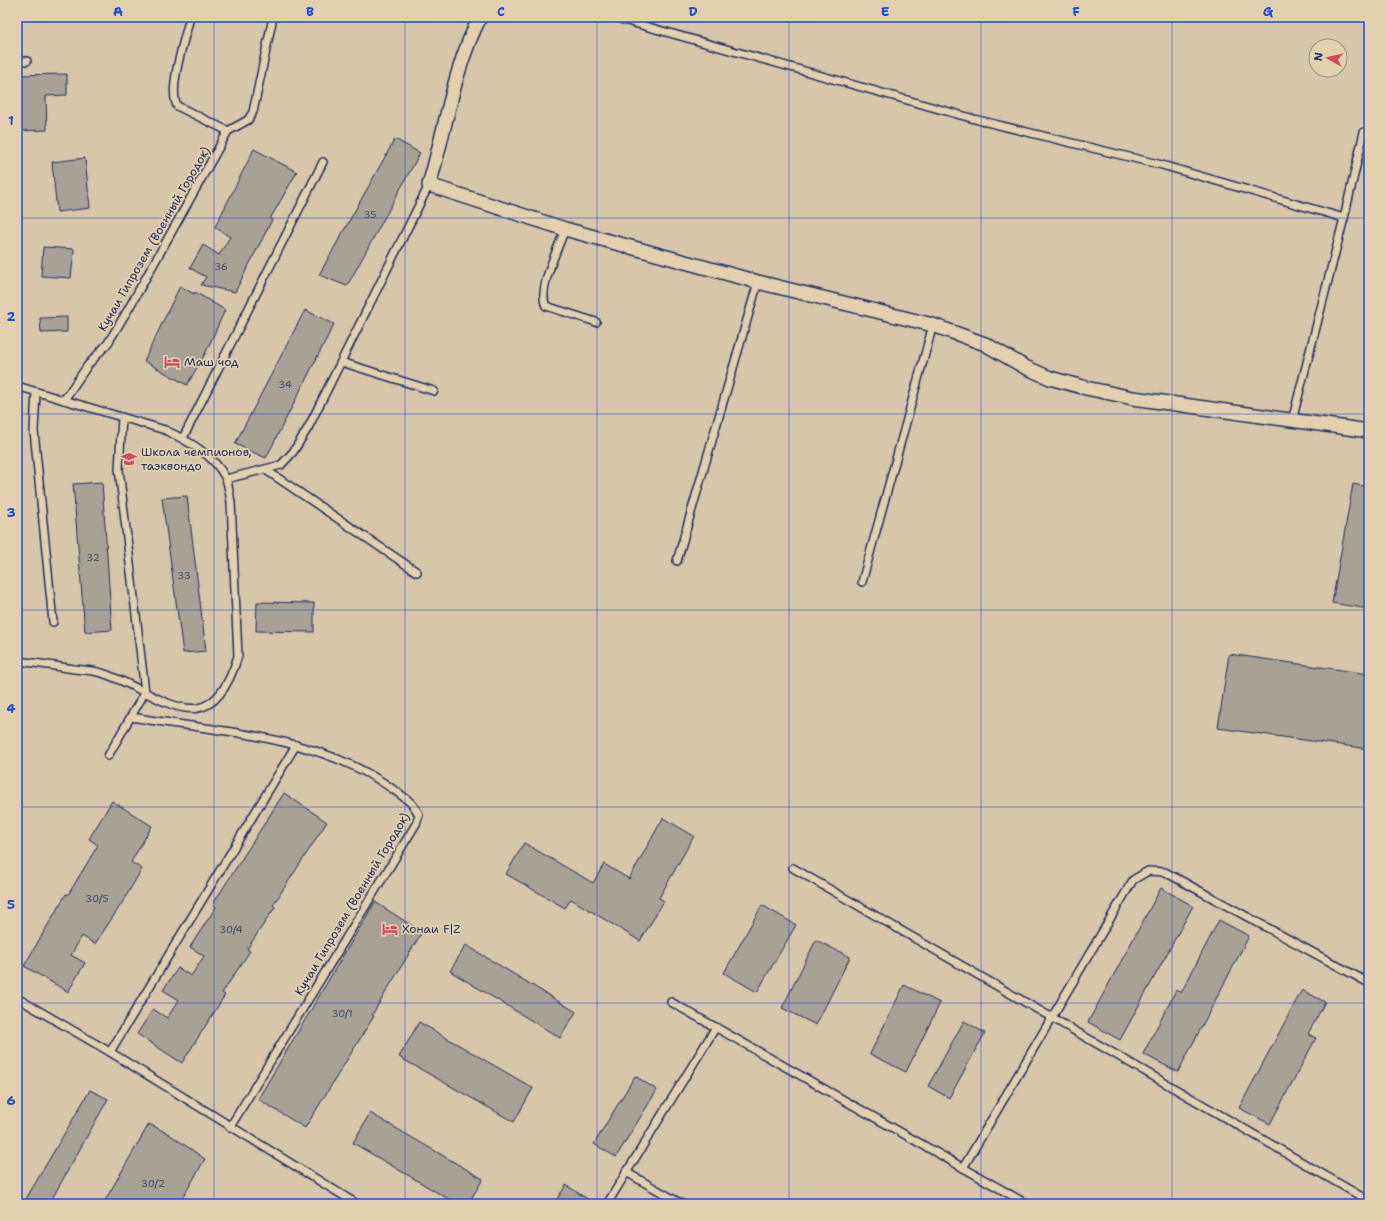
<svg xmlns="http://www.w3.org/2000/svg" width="1386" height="1221" font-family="'Shantell Sans',sans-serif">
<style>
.building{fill:#a8a196;stroke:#1b2f5e}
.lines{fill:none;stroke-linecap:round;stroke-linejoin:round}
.lane-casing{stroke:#1b2f5e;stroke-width:10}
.street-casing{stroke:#1b2f5e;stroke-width:16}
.lane{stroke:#e3d0ae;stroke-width:7}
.street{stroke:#e3d0ae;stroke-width:13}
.grid{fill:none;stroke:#1d4ed8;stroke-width:1;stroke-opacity:0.55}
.labels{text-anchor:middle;stroke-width:3.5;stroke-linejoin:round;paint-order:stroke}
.number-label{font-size:10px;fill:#3e4c6c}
.street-label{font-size:12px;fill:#1b2f5e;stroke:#e3d0ae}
.poi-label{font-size:12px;fill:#1b2f5e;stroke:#e3d0ae;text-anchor:start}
.neatline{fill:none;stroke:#1d4ed8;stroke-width:1.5}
.grid-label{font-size:13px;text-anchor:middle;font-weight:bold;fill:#1d4ed8}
</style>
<rect width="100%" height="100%" fill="#d7c6a9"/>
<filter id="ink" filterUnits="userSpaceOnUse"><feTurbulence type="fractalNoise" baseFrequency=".025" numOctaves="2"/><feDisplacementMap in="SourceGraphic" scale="8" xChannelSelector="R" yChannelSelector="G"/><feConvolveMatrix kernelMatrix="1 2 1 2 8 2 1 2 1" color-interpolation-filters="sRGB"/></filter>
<g filter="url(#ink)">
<g class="building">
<path d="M 67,74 L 67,95 L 46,96 L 47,130 L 17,131 L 17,75 Z"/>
<path d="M 395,139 L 420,153 L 347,286 L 319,275 Z"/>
<path d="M 254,149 L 297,172 L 270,219 L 272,220 L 235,292 L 201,285 L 206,277 L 190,268 L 203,245 L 219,255 L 230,237 L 215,227 Z"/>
<path d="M 85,158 L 90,208 L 57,212 L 52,162 Z"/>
<path d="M 43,247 L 74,249 L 71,278 L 41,276 Z"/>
<path d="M 180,286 L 194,294 L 195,292 L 225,310 L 206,352 L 187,385 L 144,361 Z"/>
<path d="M 305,310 L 334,324 L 266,458 L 235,444 Z"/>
<path d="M 67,317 L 67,332 L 41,333 L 40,318 Z"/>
<path d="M 102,482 L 112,630 L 85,632 L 73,484 Z"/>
<path d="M 1353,484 L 1369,487 L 1369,609 L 1332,603 Z"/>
<path d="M 187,496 L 206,651 L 183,653 L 162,498 Z"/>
<path d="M 257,602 L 314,603 L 314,632 L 256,631 Z"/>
<path d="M 1229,654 L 1369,674 L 1369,749 L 1218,728 Z"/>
<path d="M 284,793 L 327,822 L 273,905 L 275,907 L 247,949 L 250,951 L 222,993 L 225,995 L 182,1063 L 137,1034 L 153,1009 L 167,1018 L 179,1000 L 163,990 L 178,968 L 191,976 L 204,956 L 190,947 L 216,907 L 213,904 Z"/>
<path d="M 112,801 L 152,826 L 131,862 L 142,869 L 122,903 L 95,944 L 82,936 L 71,955 L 85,963 L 68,992 L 24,966 L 66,894 L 68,895 L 98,845 L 89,839 Z"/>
<path d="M 663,818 L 694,836 L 659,898 L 664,901 L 640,941 L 571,899 L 565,908 L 506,874 L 524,843 L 593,883 L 604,864 L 629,879 Z"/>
<path d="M 1161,888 L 1193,906 L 1120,1040 L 1088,1022 Z"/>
<path d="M 375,902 L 422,932 L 372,1015 L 374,1016 L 305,1128 L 258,1099 Z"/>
<path d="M 762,905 L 796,925 L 757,992 L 724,973 Z"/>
<path d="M 1219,920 L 1249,936 L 1178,1072 L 1143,1054 L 1176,990 L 1181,993 Z"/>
<path d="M 816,940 L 850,957 L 816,1025 L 782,1008 Z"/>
<path d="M 466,945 L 576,1012 L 560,1038 L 450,971 Z"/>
<path d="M 904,985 L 940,1003 L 906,1072 L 870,1054 Z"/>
<path d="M 1302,990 L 1325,1002 L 1308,1034 L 1316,1038 L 1270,1124 L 1239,1108 Z"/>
<path d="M 964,1021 L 985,1033 L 949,1098 L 928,1086 Z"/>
<path d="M 419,1022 L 533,1088 L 514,1122 L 399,1057 Z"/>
<path d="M 635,1076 L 657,1090 L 616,1157 L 594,1144 Z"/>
<path d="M 90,1090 L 108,1099 L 49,1204 L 23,1204 Z"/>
<path d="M 370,1113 L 483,1179 L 468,1204 L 457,1204 L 353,1143 Z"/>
<path d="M 149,1124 L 169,1134 L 205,1159 L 179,1204 L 103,1204 Z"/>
<path d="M 566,1185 L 595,1204 L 554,1204 Z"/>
</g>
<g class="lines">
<defs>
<g id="lane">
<path d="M 190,17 C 185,38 168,88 177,106 L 228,131"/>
<path d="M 613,17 L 978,120 L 1162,165 L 1344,218"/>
<path d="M 17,61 L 27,61"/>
<path d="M 565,229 C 559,247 537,289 546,306 L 596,322"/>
<path d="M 341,362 L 434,391"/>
<path d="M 17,386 L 165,430 C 188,441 213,454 225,477 C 229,484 229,494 231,502 L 238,656 C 209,751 160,692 102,673 C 93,670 83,670 74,669 C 55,666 36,663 17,661"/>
<path d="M 36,392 L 34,431 L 53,622"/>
<path d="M 64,400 L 88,365 L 108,343 L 129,308 L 228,131 L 248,120 L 253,112 L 273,17"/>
<path d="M 1292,421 L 1344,218 L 1364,132"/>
<path d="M 183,438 L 323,162"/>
<path d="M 266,470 L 417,572"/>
<path d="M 226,479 L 281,465 L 293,452 L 308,428 L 429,185"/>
<path d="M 677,561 L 758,282"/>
<path d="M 862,582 L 933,325"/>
<path d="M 131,717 C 220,732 319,735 394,790 C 405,798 414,803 419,815 L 416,824 L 230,1127"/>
<path d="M 108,756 L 145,692 L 119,469 L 122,417"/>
<path d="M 793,868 L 1369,1201"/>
<path d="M 17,998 L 110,1052 L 357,1204"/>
<path d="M 671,1002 L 1027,1204"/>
<path d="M 110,1052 L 296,745"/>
<path d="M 963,1168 L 1133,880 L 1148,871 L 1165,872 L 1369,983"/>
<path d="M 626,1172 L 682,1204"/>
<path d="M 607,1204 L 716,1027"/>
</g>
<path id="street" d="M 480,17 C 453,70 446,128 429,185 L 565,229 L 758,282 L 933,325 L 985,344 L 1025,367 L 1050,378 L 1086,388 L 1133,398 L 1369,431"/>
</defs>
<use href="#lane" class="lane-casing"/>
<use href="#street" class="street-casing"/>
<use href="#lane" class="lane"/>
<use href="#street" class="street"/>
</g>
</g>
<path class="grid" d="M 214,17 L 214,1204M 405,17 L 405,1204M 597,17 L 597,1204M 789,17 L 789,1204M 981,17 L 981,1204M 1172,17 L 1172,1204M 17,218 L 1369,218M 17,414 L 1369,414M 17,610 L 1369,610M 17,807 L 1369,807M 17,1003 L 1369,1003"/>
<defs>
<symbol id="hotel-bare" viewBox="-9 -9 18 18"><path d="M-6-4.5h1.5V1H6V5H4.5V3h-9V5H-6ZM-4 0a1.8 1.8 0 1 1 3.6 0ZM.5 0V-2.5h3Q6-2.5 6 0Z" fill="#d1495b" stroke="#e3d0ae" stroke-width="2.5" paint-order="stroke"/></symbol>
<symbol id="school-bare" viewBox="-9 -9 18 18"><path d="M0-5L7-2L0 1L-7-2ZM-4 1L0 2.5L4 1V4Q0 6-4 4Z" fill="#d1495b" stroke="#e3d0ae" stroke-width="2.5" paint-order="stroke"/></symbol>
</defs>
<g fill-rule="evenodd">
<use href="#hotel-bare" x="161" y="351" width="22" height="22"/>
<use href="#school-bare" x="118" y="448" width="22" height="22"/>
<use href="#hotel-bare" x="379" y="918" width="22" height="22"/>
</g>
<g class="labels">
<g class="number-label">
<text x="370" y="218">35</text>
<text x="221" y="270">36</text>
<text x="285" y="388">34</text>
<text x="93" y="561">32</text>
<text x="184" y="579">33</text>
<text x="97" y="902">30/5</text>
<text x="231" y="933">30/4</text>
<text x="342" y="1017">30/1</text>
<text x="153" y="1187">30/2</text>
</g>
<g class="street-label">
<text transform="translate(154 239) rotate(-60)" y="4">Кучаи Гипрозем (Военный Городок)</text>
<text transform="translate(352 904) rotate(-59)" y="4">Кучаи Гипрозем (Военный Городок)</text>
</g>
<g class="poi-label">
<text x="184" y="366">Маш чод</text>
<text x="141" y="456">Школа чемпионов,<tspan x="141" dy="14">таэквондо</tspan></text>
<text x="402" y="933">Хонаи F|Z</text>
</g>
</g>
<rect width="1386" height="1221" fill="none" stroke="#e3d0ae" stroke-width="44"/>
<g transform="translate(1328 58) rotate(278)"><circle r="19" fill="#e3d0ae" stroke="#93908e"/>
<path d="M0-3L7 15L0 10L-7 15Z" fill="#d1495b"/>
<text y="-6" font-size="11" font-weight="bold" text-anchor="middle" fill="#1b2f5e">N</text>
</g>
<rect x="22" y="22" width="1342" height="1177" class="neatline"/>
<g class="grid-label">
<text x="118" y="16">A</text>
<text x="310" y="16">B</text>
<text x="501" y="16">C</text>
<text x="693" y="16">D</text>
<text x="885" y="16">E</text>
<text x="1076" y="16">F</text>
<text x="1268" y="16">G</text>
<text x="11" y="125">1</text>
<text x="11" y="321">2</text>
<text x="11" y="517">3</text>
<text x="11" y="713">4</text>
<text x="11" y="909">5</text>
<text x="11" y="1105">6</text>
</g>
</svg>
